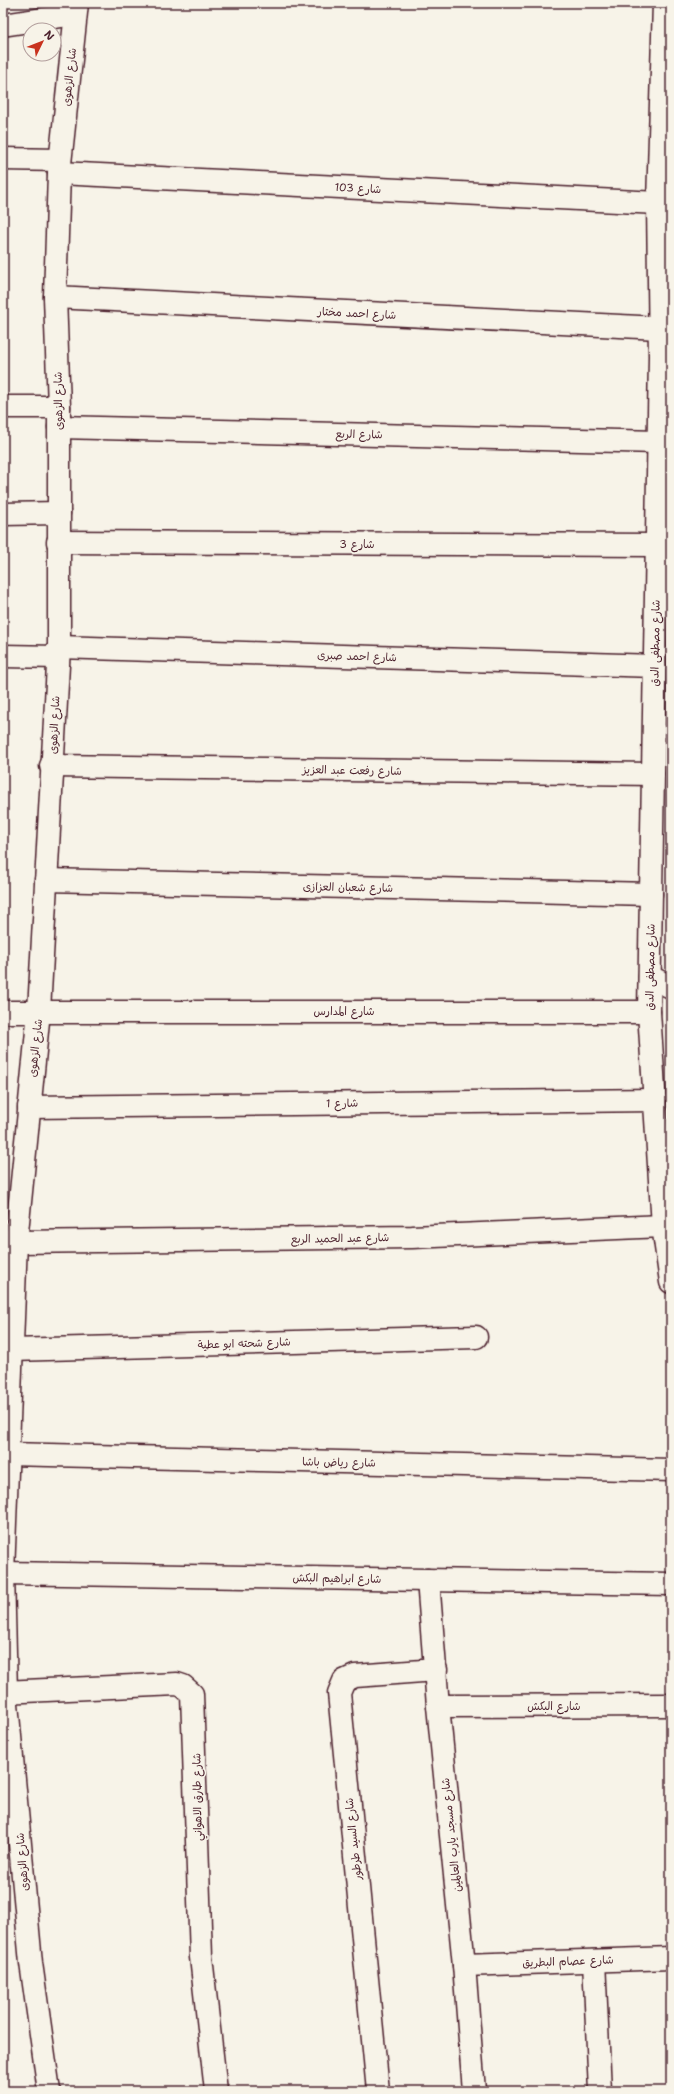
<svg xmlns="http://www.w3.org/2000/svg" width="674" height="2094" font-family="'Shantell Sans','Playpen Sans Arabic',sans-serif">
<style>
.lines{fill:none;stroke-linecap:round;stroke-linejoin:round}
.minor-casing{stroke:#4a1f2b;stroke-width:25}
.minor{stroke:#f7f3e8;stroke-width:22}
.labels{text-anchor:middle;stroke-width:3;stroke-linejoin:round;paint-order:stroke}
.street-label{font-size:11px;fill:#4a1f2b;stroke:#f7f3e8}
</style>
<rect width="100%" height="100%" fill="#f7f3e8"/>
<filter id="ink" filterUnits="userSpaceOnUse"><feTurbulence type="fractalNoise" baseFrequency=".025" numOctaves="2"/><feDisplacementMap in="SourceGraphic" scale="8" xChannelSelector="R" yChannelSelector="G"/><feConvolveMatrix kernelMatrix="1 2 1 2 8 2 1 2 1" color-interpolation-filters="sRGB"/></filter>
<g filter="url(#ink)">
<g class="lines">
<defs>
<g id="minor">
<path d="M 664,3 L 658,203 L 660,356 L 649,1012 L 663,1226 L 671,1282"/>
<path d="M 3,25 L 75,14"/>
<path d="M 3,159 L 60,160"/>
<path d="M 59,173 L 658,203"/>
<path d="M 55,297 L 659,328"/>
<path d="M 3,407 L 59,407"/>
<path d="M 59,427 L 658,442"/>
<path d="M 3,514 L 59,513"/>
<path d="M 58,542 L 656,545"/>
<path d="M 59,647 L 655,666"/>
<path d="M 3,656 L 58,657"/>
<path d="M 51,766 L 653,774"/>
<path d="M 46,880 L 651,894"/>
<path d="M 650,977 L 671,987"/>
<path d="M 3,1012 L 649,1012"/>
<path d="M 29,1107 L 655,1100"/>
<path d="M 16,1242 L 412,1237 L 663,1226"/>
<path d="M 12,1350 L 476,1337"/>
<path d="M 7,1454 L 671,1470"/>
<path d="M 3,1573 L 671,1584"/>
<path d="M 428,1580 L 438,1706 L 464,1965 L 474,2091"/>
<path d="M 3,1692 L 177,1684 L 183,1686 L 192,1694 L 201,1957 L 216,2091"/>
<path d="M 438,1706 L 671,1705"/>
<path d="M 594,1961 L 600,2091"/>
<path d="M 464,1965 L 671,1958"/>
<path d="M 49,2091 L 31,1963 L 6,1693 L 3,1573 L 16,1242 L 39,1011 L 59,647 L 59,407 L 55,297 L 59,173 L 77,3"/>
<path d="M 378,2091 L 339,1693 L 344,1681 L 355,1676 L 436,1670"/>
</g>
</defs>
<use href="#minor" class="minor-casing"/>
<use href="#minor" class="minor"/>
</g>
</g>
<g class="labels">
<g class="street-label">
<text transform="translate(69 77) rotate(-84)" y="4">شارع الزهوى</text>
<text transform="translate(358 188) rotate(3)" y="4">شارع 103</text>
<text transform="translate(357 313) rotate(3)" y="4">شارع احمد مختار</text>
<text transform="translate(58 401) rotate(-91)" y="4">شارع الزهوى</text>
<text transform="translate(359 434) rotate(1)" y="4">شارع الربع</text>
<text x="357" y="548">شارع 3</text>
<text transform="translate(655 643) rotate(-89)" y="4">شارع مصطفى الدق</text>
<text transform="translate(357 656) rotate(2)" y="4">شارع احمد صبرى</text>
<text transform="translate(54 725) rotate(-87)" y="4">شارع الزهوى</text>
<text transform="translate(352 770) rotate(1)" y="4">شارع رفعت عبد العزيز</text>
<text transform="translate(348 887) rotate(1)" y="4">شارع شعبان العزازى</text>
<text transform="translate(650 967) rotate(-89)" y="4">شارع مصطفى الدق</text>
<text x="344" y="1015">شارع المدارس</text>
<text transform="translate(35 1048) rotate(-84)" y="4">شارع الزهوى</text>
<text transform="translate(342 1103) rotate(-1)" y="4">شارع 1</text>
<text transform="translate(340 1238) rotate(-1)" y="4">شارع عبد الحميد الربع</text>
<text transform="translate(244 1343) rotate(-2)" y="4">شارع شحته ابو عطية</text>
<text transform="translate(339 1462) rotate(1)" y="4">شارع رياض باشا</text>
<text transform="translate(337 1578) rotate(1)" y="4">شارع ابراهيم البكش</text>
<text x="554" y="1710">شارع البكش</text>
<text transform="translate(197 1797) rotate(-91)" y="4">شارع طارق الاهواني</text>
<text transform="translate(451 1835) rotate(-96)" y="4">شارع مسجد يارب العالمين</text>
<text transform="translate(353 1839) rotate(-96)" y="4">شارع السيد طرطور</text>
<text transform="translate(22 1862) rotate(-95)" y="4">شارع الزهوى</text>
<text transform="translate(568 1961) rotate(-2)" y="4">شارع عصام البطريق</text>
</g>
</g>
<rect width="674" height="2094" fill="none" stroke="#f7f3e8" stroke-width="16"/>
<rect x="8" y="8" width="658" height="2078" fill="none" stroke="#4a1f2b" stroke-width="1.5" filter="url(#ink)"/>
<g transform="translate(42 42) rotate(47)"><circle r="19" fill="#f7f3e8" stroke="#b29e9c"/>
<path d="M0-3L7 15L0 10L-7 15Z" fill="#c8321e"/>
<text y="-6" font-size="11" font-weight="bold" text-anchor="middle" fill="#4a1f2b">N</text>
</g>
</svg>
